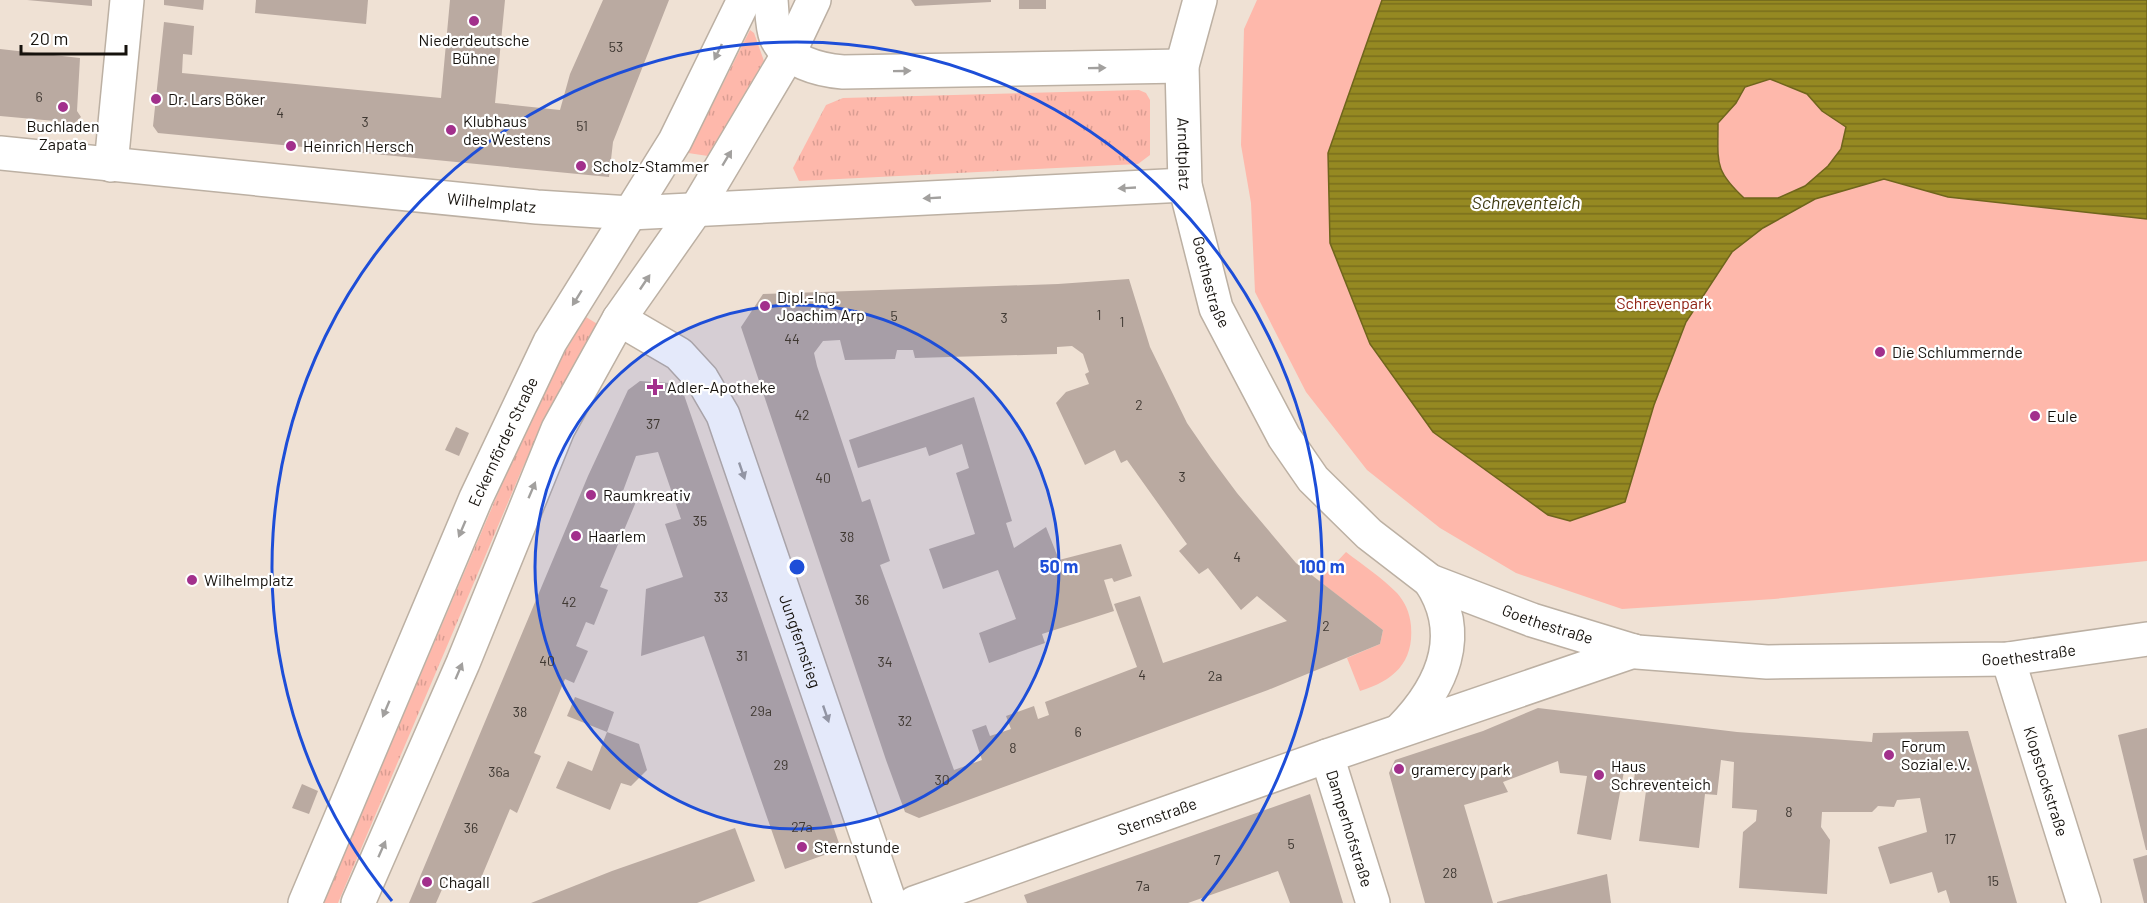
<svg xmlns="http://www.w3.org/2000/svg" width="2147" height="903" font-family="Barlow,sans-serif">
<style>
.grass{fill:url(#grass-tufts)}
.green{fill:#feb8ab}
.water{fill:url(#water-rules);stroke:#6f651c;stroke-width:1.5;fill-rule:evenodd}
.building{fill:#baaaa1;fill-rule:evenodd}
.lines{fill:none;stroke-linecap:round;stroke-linejoin:round}
.street-casing{stroke:#bcb0a3;stroke-width:36}
.secondary-casing{stroke:#bcb0a3;stroke-width:36}
.street{stroke:#fff;stroke-width:33}
.secondary{stroke:#fff;stroke-width:33}
.oneway{fill:#a2a09e}
.ring{fill:none;stroke:#1d4ed8;stroke-width:3}
.poi-dot{fill:#a2308c;stroke:#fff;stroke-width:2}
.labels{text-anchor:middle;stroke-width:4.5;stroke-linejoin:round;paint-order:stroke}
.number-label{font-size:14px;fill:#3f3832}
.poi-label{font-size:16px;fill:#16120d;stroke:#fff;text-anchor:start}
.street-label{font-size:16px;fill:#16120d;stroke:#fff}
.park-label{font-size:16px;fill:#912315;stroke:#fff}
.water-label{font-size:18px;font-style:italic;fill:#403b12;stroke:#fff}
.centre{fill:#1d4ed8;stroke:#fff;stroke-width:3}
.ring-label{font-size:18px;text-anchor:middle;font-weight:bold;fill:#1d4ed8;stroke:#fff;stroke-width:4.5;stroke-linejoin:round;paint-order:stroke}
</style>
<defs>
<pattern id="grass-tufts" width="24" height="20" patternUnits="userSpaceOnUse" patternTransform="scale(1.5)"><rect width="24" height="20" fill="#feb8ab"/><path d="M3 7l-1-3M5 7V3M7 7l1-3M15 17l-1-3M17 17v-4M19 17l1-3" fill="none" stroke="#d99d92"/></pattern>
<pattern id="water-rules" width="6" height="5" patternUnits="userSpaceOnUse" patternTransform="scale(1.5)"><rect width="6" height="5" fill="#958922"/><path d="M0 2.5h6" fill="none" stroke="#796f1c"/></pattern>
</defs>
<rect width="100%" height="100%" fill="#efe1d4"/>
<g class="grass">
<path d="M 750,30 L 754,33 L 764,61 L 708,156 L 688,153 Z"/>
<path d="M 1139,90 L 1146,93 L 1150,100 L 1150,155 L 1138,164 L 799,181 L 793,168 L 826,105 L 843,98 Z"/>
<path d="M 586,317 L 599,325 L 568,376 L 523,467 L 338,903 L 323,903 L 514,456 L 557,365 Z"/>
</g>
<g class="green">
<path d="M 1257,0 L 2147,0 L 2147,561 L 1774,599 L 1622,609 L 1516,573 L 1440,528 L 1367,470 L 1306,392 L 1255,292 L 1251,203 L 1241,145 L 1244,29 Z"/>
<path d="M 1346,552 C 1363,565 1382,578 1397,593 C 1405,602 1410,613 1411,626 C 1414,663 1393,681 1360,691 L 1347,658 L 1380,644 L 1383,630 L 1319,581 Z"/>
</g>
<path class="water" d="M 1382,0 L 2147,0 L 2147,219 L 1948,197 L 1884,179 L 1815,199 L 1763,228 L 1732,252 L 1686,322 L 1654,405 L 1625,502 L 1570,521 L 1548,515 L 1433,432 L 1370,344 L 1330,243 L 1328,153 ZM 1770,79 L 1807,94 L 1822,111 L 1846,127 L 1841,149 L 1828,166 L 1805,186 L 1778,198 L 1744,198 C 1714,170 1718,163 1718,123 L 1736,103 L 1745,87 Z"/>
<g class="building">
<path d="M 27,0 L 92,0 L 92,6 Z"/>
<path d="M 164,0 L 204,0 L 203,10 L 164,5 Z"/>
<path d="M 256,0 L 368,0 L 366,24 L 255,13 Z"/>
<path d="M 450,0 L 505,0 L 495,103 L 560,110 L 570,74 L 603,0 L 669,0 L 613,142 L 609,177 L 158,133 L 153,126 L 164,22 L 194,26 L 192,55 L 183,54 L 182,73 L 441,98 Z"/>
<path d="M 911,0 L 991,0 L 991,2 L 915,6 Z"/>
<rect x="1019" y="0" width="27" height="9"/>
<path d="M 0,49 L 80,58 L 77,111 L 81,117 L 70,127 L 66,122 L 0,116 Z"/>
<path d="M 1129,279 L 1150,347 L 1187,423 L 1211,458 L 1237,493 L 1296,563 L 1383,630 L 1380,644 L 1268,690 L 919,818 L 905,812 L 886,760 L 741,327 L 763,294 L 1058,284 ZM 840,340 L 845,360 L 895,359 L 897,350 L 913,350 L 915,358 L 1057,354 L 1057,347 L 1072,346 L 1083,354 L 1089,372 L 1085,374 L 1089,384 L 1066,392 L 1056,403 L 1085,465 L 1115,450 L 1121,463 L 1127,460 L 1187,544 L 1179,551 L 1199,574 L 1208,568 L 1241,610 L 1257,596 L 1287,621 L 1163,663 L 1140,596 L 1114,604 L 1137,667 L 1045,702 L 1049,715 L 1038,719 L 1034,706 L 1006,716 L 1011,729 L 990,736 L 986,725 L 972,730 L 982,760 L 954,770 L 880,565 L 890,561 L 870,499 L 862,502 L 817,366 L 814,353 L 823,341 Z"/>
<path d="M 640,381 L 670,383 L 684,395 L 841,849 L 785,869 L 704,636 L 641,656 L 646,589 L 683,577 L 665,524 L 681,519 L 658,452 L 636,456 L 623,491 L 638,497 L 600,587 L 608,590 L 594,625 L 586,622 L 576,646 L 588,651 L 574,683 L 565,679 L 534,753 L 541,756 L 517,813 L 510,809 L 476,890 L 447,878 L 436,903 L 409,903 L 588,476 L 628,390 Z"/>
<path d="M 974,397 L 1012,521 L 1006,523 L 1014,548 L 1046,527 L 1059,560 L 1121,544 L 1132,576 L 1114,582 L 1112,578 L 1104,580 L 1114,611 L 1042,634 L 1045,643 L 989,663 L 979,633 L 1016,619 L 998,570 L 943,589 L 929,549 L 975,534 L 956,473 L 969,468 L 962,444 L 929,456 L 926,447 L 858,468 L 849,440 Z"/>
<path d="M 456,427 L 469,433 L 459,456 L 445,450 Z"/>
<path d="M 575,697 L 614,712 L 607,732 L 639,744 L 647,770 L 631,786 L 621,783 L 610,810 L 556,788 L 568,761 L 592,771 L 607,732 L 567,716 Z"/>
<path d="M 1538,708 L 1737,732 L 1872,742 L 1873,733 L 1968,731 L 2017,903 L 1950,903 L 1946,890 L 1938,893 L 1932,872 L 1890,884 L 1878,847 L 1927,832 L 1920,798 L 1897,800 L 1894,807 L 1878,806 L 1872,812 L 1822,812 L 1821,827 L 1830,840 L 1827,894 L 1739,888 L 1743,832 L 1756,821 L 1757,810 L 1732,808 L 1734,762 L 1721,760 L 1717,795 L 1705,794 L 1699,848 L 1639,841 L 1646,791 L 1633,790 L 1636,762 L 1626,761 L 1611,840 L 1577,834 L 1587,776 L 1560,773 L 1558,761 L 1503,782 L 1508,792 L 1464,805 L 1493,903 L 1425,903 L 1389,773 L 1395,760 L 1483,731 Z"/>
<path d="M 2147,728 L 2147,850 L 2146,850 L 2118,735 Z"/>
<path d="M 302,784 L 318,791 L 309,814 L 292,808 Z"/>
<path d="M 1310,794 L 1343,903 L 1290,903 L 1278,871 L 1188,903 L 1027,903 L 1024,895 Z"/>
<path d="M 735,828 L 755,881 L 697,903 L 531,903 L 612,871 Z"/>
<path d="M 2147,855 L 2147,903 L 2144,903 L 2133,859 Z"/>
<path d="M 1607,874 L 1611,903 L 1497,903 L 1497,902 Z"/>
</g>
<g class="lines">
<defs>
<g id="street">
<path d="M 771,0 C 772,11 772,27 776,37 C 787,62 819,70 843,72 L 1182,66"/>
<path id="s1" d="M 1200,0 L 1182,66 L 1185,185 L 1216,308 L 1284,437 L 1313,479 L 1369,534 L 1430,581 L 1532,620 L 1637,652 L 1767,662 L 2008,659 L 2147,639"/>
<path id="s2" d="M 0,153 L 537,207 L 630,213 L 1185,185"/>
<path d="M 111,165 L 127,0"/>
<path id="s3" d="M 619,319 L 679,354 L 702,379 L 723,415 L 890,903"/>
<path id="s4" d="M 2008,659 L 2084,903"/>
<path d="M 1401,729 C 1442,687 1466,635 1430,581"/>
<path id="s5" d="M 1327,756 L 1373,903"/>
<path id="s6" d="M 914,903 L 1327,756 L 1634,651"/>
</g>
<g id="secondary">
<path id="s7" d="M 305,903 L 476,498 L 550,342 L 675,141 L 744,0"/>
<path d="M 358,903 L 463,663 L 558,429 L 619,319 L 697,208 L 788,55 L 814,0"/>
</g>
</defs>
<use href="#street" class="street-casing"/>
<use href="#secondary" class="secondary-casing"/>
<use href="#street" class="street"/>
<use href="#secondary" class="secondary"/>
</g>
<defs><path id="oneway-solid" d="M-6-.8H1V-3.2L6.5 0L1 3.2V.8H-6Z" transform="scale(1.5)"/></defs>
<g class="oneway">
<use href="#oneway-solid" transform="translate(718 52) rotate(116)"/>
<use href="#oneway-solid" transform="translate(1097 68) rotate(-1)"/>
<use href="#oneway-solid" transform="translate(902 71) rotate(-1)"/>
<use href="#oneway-solid" transform="translate(727 158) rotate(-59)"/>
<use href="#oneway-solid" transform="translate(1127 188) rotate(177)"/>
<use href="#oneway-solid" transform="translate(932 198) rotate(177)"/>
<use href="#oneway-solid" transform="translate(645 282) rotate(-56)"/>
<use href="#oneway-solid" transform="translate(577 298) rotate(122)"/>
<use href="#oneway-solid" transform="translate(742 471) rotate(71)"/>
<use href="#oneway-solid" transform="translate(532 490) rotate(-67)"/>
<use href="#oneway-solid" transform="translate(462 529) rotate(113)"/>
<use href="#oneway-solid" transform="translate(459 671) rotate(-67)"/>
<use href="#oneway-solid" transform="translate(386 709) rotate(113)"/>
<use href="#oneway-solid" transform="translate(826 714) rotate(71)"/>
<use href="#oneway-solid" transform="translate(382 849) rotate(-66)"/>
</g>
<circle cx="797" cy="567" r="262" fill="#1d4ed8" fill-opacity=".12"/>
<g class="ring">
<circle cx="797" cy="567" r="262"/>
<path d="M392 901A525 525 0 1 1 1202 901"/>
</g>
<g class="poi-dot">
<circle cx="474" cy="21" r="6"/>
<circle cx="156" cy="99" r="6"/>
<circle cx="63" cy="107" r="6"/>
<circle cx="451" cy="130" r="6"/>
<circle cx="291" cy="146" r="6"/>
<circle cx="581" cy="166" r="6"/>
<circle cx="765" cy="306" r="6"/>
<circle cx="1880" cy="352" r="6"/>
<path d="M652 378h6v6h6v6h-6v6h-6v-6h-6v-6h6z"/>
<circle cx="2035" cy="416" r="6"/>
<circle cx="591" cy="495" r="6"/>
<circle cx="576" cy="536" r="6"/>
<circle cx="192" cy="580" r="6"/>
<circle cx="1889" cy="755" r="6"/>
<circle cx="1399" cy="769" r="6"/>
<circle cx="1599" cy="775" r="6"/>
<circle cx="802" cy="847" r="6"/>
<circle cx="427" cy="882" r="6"/>
</g>
<g class="labels">
<g class="number-label">
<text x="616" y="52">53</text>
<text x="39" y="102">6</text>
<text x="280" y="118">4</text>
<text x="365" y="127">3</text>
<text x="582" y="131">51</text>
<text x="1099" y="320">1</text>
<text x="894" y="321">5</text>
<text x="1004" y="323">3</text>
<text x="1122" y="327">1</text>
<text x="792" y="344">44</text>
<text x="1139" y="410">2</text>
<text x="802" y="420">42</text>
<text x="653" y="429">37</text>
<text x="1182" y="482">3</text>
<text x="823" y="483">40</text>
<text x="700" y="526">35</text>
<text x="847" y="542">38</text>
<text x="1237" y="562">4</text>
<text x="721" y="602">33</text>
<text x="862" y="605">36</text>
<text x="569" y="607">42</text>
<text x="1326" y="631">2</text>
<text x="742" y="661">31</text>
<text x="547" y="666">40</text>
<text x="885" y="667">34</text>
<text x="1142" y="680">4</text>
<text x="1215" y="681">2a</text>
<text x="761" y="716">29a</text>
<text x="520" y="717">38</text>
<text x="905" y="726">32</text>
<text x="1078" y="737">6</text>
<text x="1013" y="753">8</text>
<text x="781" y="770">29</text>
<text x="499" y="777">36a</text>
<text x="942" y="785">30</text>
<text x="1789" y="817">8</text>
<text x="802" y="832">27a</text>
<text x="471" y="833">36</text>
<text x="1950" y="844">17</text>
<text x="1291" y="849">5</text>
<text x="1217" y="865">7</text>
<text x="1450" y="878">28</text>
<text x="1993" y="886">15</text>
<text x="1143" y="891">7a</text>
</g>
<g class="poi-label">
<text x="474" y="46" text-anchor="middle">Niederdeutsche<tspan x="474" dy="18">Bühne</tspan></text>
<text x="168" y="105">Dr. Lars Böker</text>
<text x="463" y="127">Klubhaus<tspan x="463" dy="18">des Westens</tspan></text>
<text x="63" y="132" text-anchor="middle">Buchladen<tspan x="63" dy="18">Zapata</tspan></text>
<text x="303" y="152">Heinrich Hersch</text>
<text x="593" y="172">Scholz-Stammer</text>
<text x="777" y="303">Dipl.-Ing.<tspan x="777" dy="18">Joachim Arp</tspan></text>
<text x="1892" y="358">Die Schlummernde</text>
<text x="667" y="393">Adler-Apotheke</text>
<text x="2047" y="422">Eule</text>
<text x="603" y="501">Raumkreativ</text>
<text x="588" y="542">Haarlem</text>
<text x="204" y="586">Wilhelmplatz</text>
<text x="1901" y="752">Forum<tspan x="1901" dy="18">Sozial e.V.</tspan></text>
<text x="1611" y="772">Haus<tspan x="1611" dy="18">Schreventeich</tspan></text>
<text x="1411" y="775">gramercy park</text>
<text x="814" y="853">Sternstunde</text>
<text x="439" y="888">Chagall</text>
</g>
<g class="street-label">
<text dy="6" stroke="none"><textPath href="#s1" startOffset="156">Arndtplatz</textPath></text>
<text dy="6" stroke="none"><textPath href="#s2" startOffset="494">Wilhelmplatz</textPath></text>
<text dy="6" stroke="none"><textPath href="#s1" startOffset="288">Goethestraße</textPath></text>
<text dy="6" stroke="none"><textPath href="#s7" startOffset="502">Eckernförder Straße</textPath></text>
<text dy="6" stroke="none"><textPath href="#s1" startOffset="792">Goethestraße</textPath></text>
<text dy="6" stroke="none"><textPath href="#s3" startOffset="384">Jungfernstieg</textPath></text>
<text dy="6" stroke="none"><textPath href="#s1" startOffset="1278">Goethestraße</textPath></text>
<text dy="6" stroke="none"><textPath href="#s4" startOffset="128">Klopstockstraße</textPath></text>
<text dy="6" stroke="none"><textPath href="#s6" startOffset="258">Sternstraße</textPath></text>
<text dy="6" stroke="none"><textPath href="#s5" startOffset="76">Damperhofstraße</textPath></text>
</g>
<g class="park-label">
<text x="1664" y="309">Schrevenpark</text>
</g>
<g class="water-label">
<text x="1526" y="209">Schreventeich</text>
</g>
</g>
<circle cx="797" cy="567" r="9" class="centre"/>
<g class="ring-label">
<text x="1059" y="573">50 m</text>
<text x="1322" y="573">100 m</text>
</g>
<path d="M21 45v9h105v-9" fill="none" stroke="#16120d" stroke-width="3"/>
<text x="30" y="45" font-size="18" fill="#16120d" stroke="#ffffff" stroke-width="4.5" paint-order="stroke">20 m</text>
</svg>
